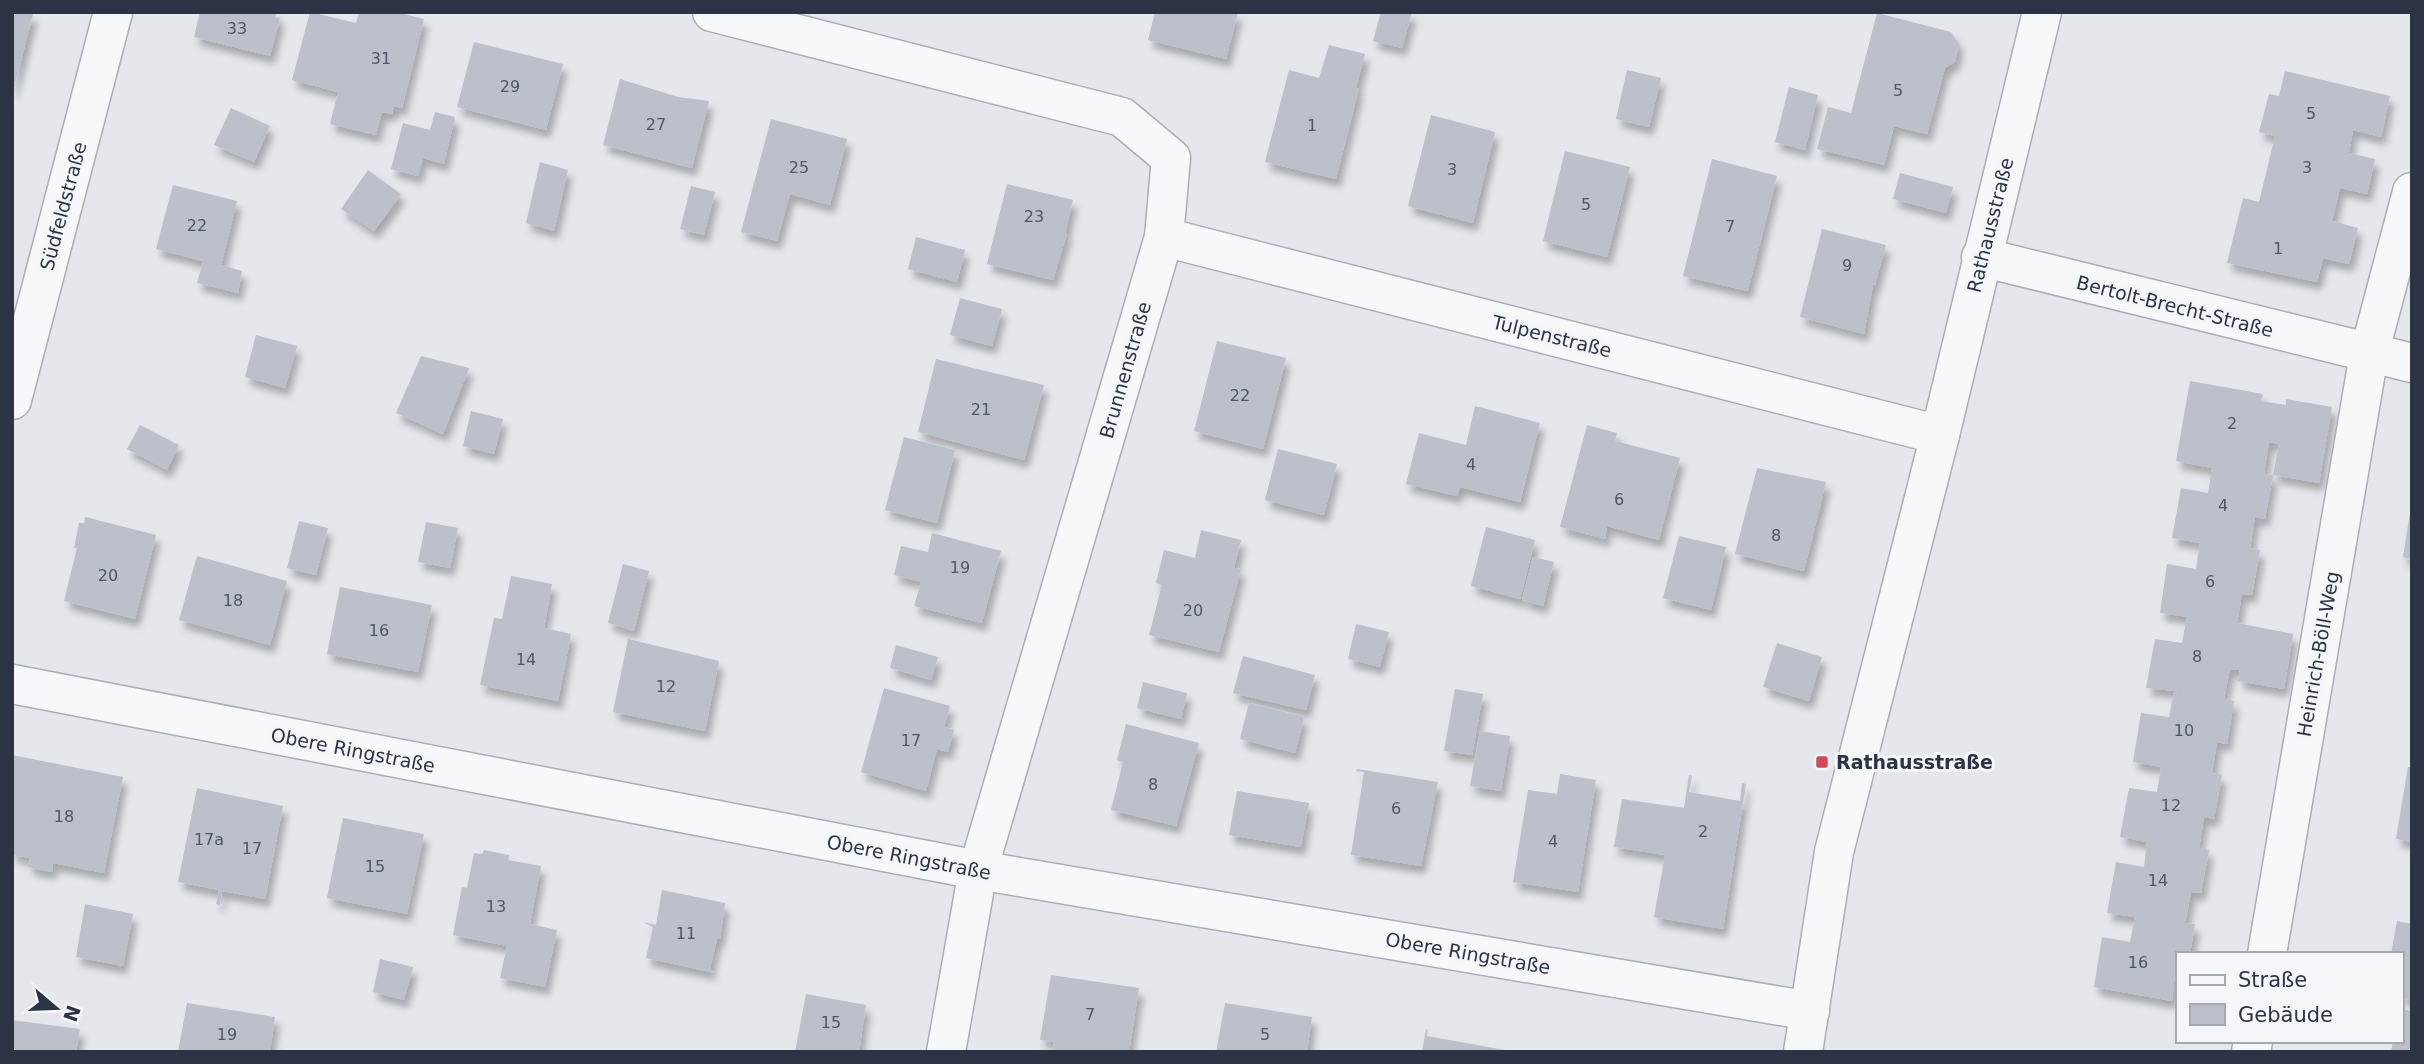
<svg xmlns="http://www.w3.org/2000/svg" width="2424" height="1064" font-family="'DejaVu Sans',sans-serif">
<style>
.building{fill:#bbc0ca;filter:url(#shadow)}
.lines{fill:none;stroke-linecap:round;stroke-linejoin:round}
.minor-casing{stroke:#a9aeb7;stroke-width:41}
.minor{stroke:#f7f8fa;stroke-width:38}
.poi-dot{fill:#d1495b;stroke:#f4f6f9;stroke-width:2.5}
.labels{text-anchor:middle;stroke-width:6;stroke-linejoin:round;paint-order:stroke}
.number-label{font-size:16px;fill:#4f5766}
.street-label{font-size:19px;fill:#2b3445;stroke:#f4f6f9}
.poi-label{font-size:19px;font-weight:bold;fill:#2b3445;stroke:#f4f6f9;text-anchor:start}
</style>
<defs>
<filter id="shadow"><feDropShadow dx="4.5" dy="8" stdDeviation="3.5" flood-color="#0004"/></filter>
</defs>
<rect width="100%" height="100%" fill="#e4e7ec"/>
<g class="building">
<path d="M 12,12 L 33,14 L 13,92 L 12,92 Z"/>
<path d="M 200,12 L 277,12 L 275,17 L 280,18 L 270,56 L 194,37 Z"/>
<path d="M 310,12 L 356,23 L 359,12 L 396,12 L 424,19 L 402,108 L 394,106 L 392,114 L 382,112 L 376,135 L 330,124 L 338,92 L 292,80 Z"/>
<path d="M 1155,12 L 1238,12 L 1226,59 L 1148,40 Z"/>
<path d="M 1381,12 L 1412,12 L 1402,48 L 1373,41 Z"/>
<path d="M 1877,13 L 1951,32 L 1959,44 L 1955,62 L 1945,68 L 1927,134 L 1894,126 L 1884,165 L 1817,149 L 1828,107 L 1851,113 Z"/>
<path d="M 474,42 L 563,64 L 546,130 L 457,107 Z"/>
<path d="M 1329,45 L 1365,54 L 1356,88 L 1359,88 L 1336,179 L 1265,162 L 1289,70 L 1319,78 Z"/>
<path d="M 1627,70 L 1661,78 L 1649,127 L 1616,119 Z"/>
<path d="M 2285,71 L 2390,96 L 2381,137 L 2353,130 L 2349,153 L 2375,159 L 2367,194 L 2340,188 L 2332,221 L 2358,228 L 2349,264 L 2323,258 L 2317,282 L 2227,263 L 2243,198 L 2259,202 L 2275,136 L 2259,132 L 2269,94 L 2279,96 Z"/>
<path d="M 620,79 L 678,97 L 709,101 L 692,168 L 603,145 Z"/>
<path d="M 1789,87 L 1818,95 L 1805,150 L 1775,142 Z"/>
<path d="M 231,108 L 270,126 L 254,162 L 214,145 Z"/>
<path d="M 435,112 L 455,117 L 444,164 L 423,158 L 418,176 L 391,169 L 403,123 L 430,130 Z"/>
<path d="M 1431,115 L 1495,132 L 1473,223 L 1408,206 Z"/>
<path d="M 771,119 L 847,139 L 830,205 L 790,194 L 777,241 L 741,232 Z"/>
<path d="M 1565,151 L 1630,167 L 1607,257 L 1543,241 Z"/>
<path d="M 1712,159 L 1777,176 L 1748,291 L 1683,276 Z"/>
<path d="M 540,162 L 568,170 L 554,231 L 526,223 Z"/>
<path d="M 368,170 L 401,194 L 374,231 L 341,209 Z"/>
<path d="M 1900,173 L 1953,187 L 1946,213 L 1893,199 Z"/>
<path d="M 1007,184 L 1073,200 L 1065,233 L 1067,234 L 1053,280 L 987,264 Z"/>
<path d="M 173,185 L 237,201 L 221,265 L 242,271 L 238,293 L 197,283 L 203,261 L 156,249 Z"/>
<path d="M 691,186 L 715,192 L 704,235 L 680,229 Z"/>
<path d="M 1822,229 L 1886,245 L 1875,285 L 1873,285 L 1864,334 L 1800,317 Z"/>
<path d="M 916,237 L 965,250 L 957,282 L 908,269 Z"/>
<path d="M 960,298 L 1002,309 L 992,346 L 950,335 Z"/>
<path d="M 256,335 L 297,346 L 285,388 L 245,377 Z"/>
<path d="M 1217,341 L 1286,358 L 1263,449 L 1194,431 Z"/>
<path d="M 421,356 L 469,368 L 443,434 L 396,413 Z"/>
<path d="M 936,359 L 1044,385 L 1024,460 L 918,432 Z"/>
<path d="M 2190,381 L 2263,394 L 2261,401 L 2286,405 L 2286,399 L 2332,407 L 2319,483 L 2273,475 L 2279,444 L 2269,442 L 2264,474 L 2273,475 L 2265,519 L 2255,517 L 2250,548 L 2260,550 L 2252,595 L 2242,594 L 2237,623 L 2293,634 L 2284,689 L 2238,681 L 2240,670 L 2230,669 L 2224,699 L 2234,701 L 2227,744 L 2217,742 L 2212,773 L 2222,775 L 2214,819 L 2204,817 L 2199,848 L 2209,850 L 2201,893 L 2191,892 L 2185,923 L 2195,924 L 2190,954 L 2177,954 L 2172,1001 L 2094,987 L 2102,937 L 2130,942 L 2135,917 L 2107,913 L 2116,862 L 2144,867 L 2147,842 L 2120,837 L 2129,788 L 2157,792 L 2161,767 L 2133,762 L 2141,713 L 2169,717 L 2174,692 L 2225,701 L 2175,691 L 2146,688 L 2155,639 L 2182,643 L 2187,617 L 2209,620 L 2160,613 L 2167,564 L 2196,569 L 2200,543 L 2172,538 L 2181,488 L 2208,493 L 2212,468 L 2176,461 Z"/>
<path d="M 1475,406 L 1540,423 L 1520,502 L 1460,487 L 1457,496 L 1406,484 L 1419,433 L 1466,445 Z"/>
<path d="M 471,411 L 503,419 L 494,454 L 463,446 Z"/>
<path d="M 140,425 L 179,445 L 167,470 L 127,449 Z"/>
<path d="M 1587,425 L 1617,433 L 1615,441 L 1680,458 L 1659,540 L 1607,526 L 1605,539 L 1560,527 Z"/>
<path d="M 904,437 L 955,450 L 937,523 L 885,510 Z"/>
<path d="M 1278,449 L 1337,464 L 1324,515 L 1265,500 Z"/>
<path d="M 1757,468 L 1826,482 L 1804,571 L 1735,554 Z"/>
<path d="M 2410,513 L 2412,513 L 2412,559 L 2403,557 Z"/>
<path d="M 85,517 L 156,535 L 135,619 L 64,601 L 77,548 L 74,548 L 79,523 L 84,523 Z"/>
<path d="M 299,521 L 328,528 L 316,575 L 287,568 Z"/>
<path d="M 426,522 L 458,528 L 450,568 L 418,562 Z"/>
<path d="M 1486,527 L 1535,540 L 1520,599 L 1471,586 Z"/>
<path d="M 1201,530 L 1241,540 L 1234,568 L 1241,569 L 1219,652 L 1149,635 L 1162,585 L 1156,583 L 1164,550 L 1195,558 Z"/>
<path d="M 932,533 L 1001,551 L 982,623 L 914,606 L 921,582 L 894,575 L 901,546 L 928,552 Z"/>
<path d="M 1679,536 L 1726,547 L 1711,610 L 1663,598 Z"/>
<path d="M 197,556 L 287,581 L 270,645 L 179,620 Z"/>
<path d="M 1533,557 L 1554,562 L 1543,606 L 1522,600 Z"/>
<path d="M 623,564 L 649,571 L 634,631 L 608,623 Z"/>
<path d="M 511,576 L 552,584 L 544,628 L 571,634 L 558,701 L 480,685 L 494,618 L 502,619 Z"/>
<path d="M 340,587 L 432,605 L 418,672 L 327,654 Z"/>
<path d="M 1356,624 L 1389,632 L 1380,667 L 1348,659 Z"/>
<path d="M 628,639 L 719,661 L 705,731 L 613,712 Z"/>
<path d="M 1777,643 L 1822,657 L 1809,701 L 1763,687 Z"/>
<path d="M 896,645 L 938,657 L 931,680 L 890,668 Z"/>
<path d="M 1243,656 L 1315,675 L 1306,710 L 1233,693 Z"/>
<path d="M 1143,682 L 1187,693 L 1181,719 L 1137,708 Z"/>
<path d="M 884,688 L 950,706 L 944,727 L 954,730 L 948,752 L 937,749 L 926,791 L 861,772 Z"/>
<path d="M 1455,689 L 1483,694 L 1472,755 L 1444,751 Z"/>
<path d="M 1249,703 L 1304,717 L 1295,753 L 1240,739 Z"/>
<path d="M 1126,724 L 1199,743 L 1176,826 L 1111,810 L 1123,762 L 1117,760 Z"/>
<path d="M 1480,731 L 1510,736 L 1501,791 L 1470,786 Z"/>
<path d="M 12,755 L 123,777 L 104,873 L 53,863 L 52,872 L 28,867 L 30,858 L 12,855 Z"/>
<path d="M 2408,767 L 2412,767 L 2412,842 L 2396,839 Z"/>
<path d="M 1357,769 L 1438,782 L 1421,866 L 1351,855 L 1364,772 L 1356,771 Z"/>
<path d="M 1560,774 L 1596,780 L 1578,892 L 1513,882 L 1528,790 L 1557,794 Z"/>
<path d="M 1689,775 L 1692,776 L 1689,792 L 1740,801 L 1742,783 L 1746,784 L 1723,929 L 1654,917 L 1665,855 L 1614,847 L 1622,799 L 1684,808 Z"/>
<path d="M 197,788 L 283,806 L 265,899 L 222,891 L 220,905 L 216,904 L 219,890 L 178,882 Z"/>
<path d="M 1237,791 L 1309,803 L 1301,847 L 1229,835 Z"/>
<path d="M 343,818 L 424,834 L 407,914 L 327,898 Z"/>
<path d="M 484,850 L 509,855 L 508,860 L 541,866 L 530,924 L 557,930 L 545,987 L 500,978 L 507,946 L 453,935 L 462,887 L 467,888 L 474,853 L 482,854 Z"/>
<path d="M 662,890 L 725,903 L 720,939 L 717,939 L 710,969 L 715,973 L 646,958 L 653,927 L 643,922 L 656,925 Z"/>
<path d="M 85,904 L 133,914 L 123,966 L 76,957 Z"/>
<path d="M 2397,921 L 2412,924 L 2412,1000 L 2401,998 L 2401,954 L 2391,954 Z"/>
<path d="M 380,959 L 413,967 L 404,1000 L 373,992 Z"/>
<path d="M 1051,975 L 1139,988 L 1129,1052 L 1095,1049 L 1095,1052 L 1052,1052 L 1054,1042 L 1040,1040 Z"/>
<path d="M 806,994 L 866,1005 L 859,1052 L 795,1052 Z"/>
<path d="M 187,1003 L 275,1017 L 270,1052 L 178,1052 Z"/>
<path d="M 1225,1003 L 1312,1017 L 1307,1052 L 1216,1052 Z"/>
<path d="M 2401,1009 L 2412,1011 L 2412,1052 L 2391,1052 L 2393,1041 L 2401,1041 Z"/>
<path d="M 12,1020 L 80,1029 L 76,1052 L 12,1052 Z"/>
<path d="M 1426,1029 L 1428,1030 L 1427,1036 L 1516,1052 L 1422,1052 Z"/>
</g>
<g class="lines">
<defs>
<g id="minor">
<path d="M 712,12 L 1122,117 L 1171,158 L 1164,237 L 978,870 L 946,1052"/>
<path d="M 1164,237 L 1940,435"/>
<path d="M 1981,257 L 2412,363"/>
<path d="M 12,400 L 113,12"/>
<path d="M 12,684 L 978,870 L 1810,1011"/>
<path d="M 2267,954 L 2369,354 L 2412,192"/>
<path d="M 1803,1052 L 1834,852 L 1940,435 L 2042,12"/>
<path d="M 2251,1052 L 2253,1041"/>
</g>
</defs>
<use href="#minor" class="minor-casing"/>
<use href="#minor" class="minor"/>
</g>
<rect class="poi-dot" x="1815" y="755" width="14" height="14" rx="3.5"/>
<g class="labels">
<g class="number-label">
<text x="237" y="34">33</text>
<text x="381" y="64">31</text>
<text x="510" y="92">29</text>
<text x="1898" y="96">5</text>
<text x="2311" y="119">5</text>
<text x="656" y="130">27</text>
<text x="1312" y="131">1</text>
<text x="799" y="173">25</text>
<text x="2307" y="173">3</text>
<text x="1452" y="175">3</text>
<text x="1586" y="210">5</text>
<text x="1034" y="222">23</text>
<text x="197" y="231">22</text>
<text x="1730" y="232">7</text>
<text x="2278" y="254">1</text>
<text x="1847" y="271">9</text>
<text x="1240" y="401">22</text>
<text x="981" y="415">21</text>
<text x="2232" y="429">2</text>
<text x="1471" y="470">4</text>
<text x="1619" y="505">6</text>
<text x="2223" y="511">4</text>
<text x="1776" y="541">8</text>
<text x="960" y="573">19</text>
<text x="108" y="581">20</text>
<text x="2210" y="587">6</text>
<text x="233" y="606">18</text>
<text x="1193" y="616">20</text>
<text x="379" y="636">16</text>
<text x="2197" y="662">8</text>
<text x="526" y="665">14</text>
<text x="666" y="692">12</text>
<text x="2184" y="736">10</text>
<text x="911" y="746">17</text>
<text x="1153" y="790">8</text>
<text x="2171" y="811">12</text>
<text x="1396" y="814">6</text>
<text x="64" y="822">18</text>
<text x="1703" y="837">2</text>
<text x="209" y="845">17a</text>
<text x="1553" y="847">4</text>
<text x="252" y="854">17</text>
<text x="375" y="872">15</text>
<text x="2158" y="886">14</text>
<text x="496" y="912">13</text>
<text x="686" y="939">11</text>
<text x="2138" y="968">16</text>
<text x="1090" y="1020">7</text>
<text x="831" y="1028">15</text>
<text x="227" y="1040">19</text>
<text x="1265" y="1040">5</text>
</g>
<g class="street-label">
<text transform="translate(63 206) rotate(-75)" y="7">Südfeldstraße</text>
<text transform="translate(1990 225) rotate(-76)" y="7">Rathausstraße</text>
<text transform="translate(2175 306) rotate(14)" y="7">Bertolt-Brecht-Straße</text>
<text transform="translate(1552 336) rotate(14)" y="7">Tulpenstraße</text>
<text transform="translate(1125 370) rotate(-74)" y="7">Brunnenstraße</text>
<text transform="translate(2318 654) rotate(-80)" y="7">Heinrich-Böll-Weg</text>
<text transform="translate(353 750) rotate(11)" y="7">Obere Ringstraße</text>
<text transform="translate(909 857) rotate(11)" y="7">Obere Ringstraße</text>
<text transform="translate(1468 953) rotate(10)" y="7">Obere Ringstraße</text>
</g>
<g class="poi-label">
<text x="1836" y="769">Rathausstraße</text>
</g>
</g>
<rect width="2424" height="1064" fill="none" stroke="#2b3445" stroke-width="28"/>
<rect x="2176" y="952" width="228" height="91" fill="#f4f6f9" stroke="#a4a8b1" stroke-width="2"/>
<rect x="2190" y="975" width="35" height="10" fill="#f7f8fa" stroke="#a4a8b1" stroke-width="2"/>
<text x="2238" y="987" font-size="21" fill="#2b3445">Straße</text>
<rect x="2190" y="1004" width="35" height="21" fill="#bbc0ca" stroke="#a4a8b1" stroke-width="2"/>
<text x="2238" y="1022" font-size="21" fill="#2b3445">Gebäude</text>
<g transform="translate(56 1008) rotate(109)" stroke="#f4f6f9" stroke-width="5" paint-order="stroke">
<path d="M0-5L12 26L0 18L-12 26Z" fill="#2b3445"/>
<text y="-10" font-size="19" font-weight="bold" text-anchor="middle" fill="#2b3445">N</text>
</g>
</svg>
